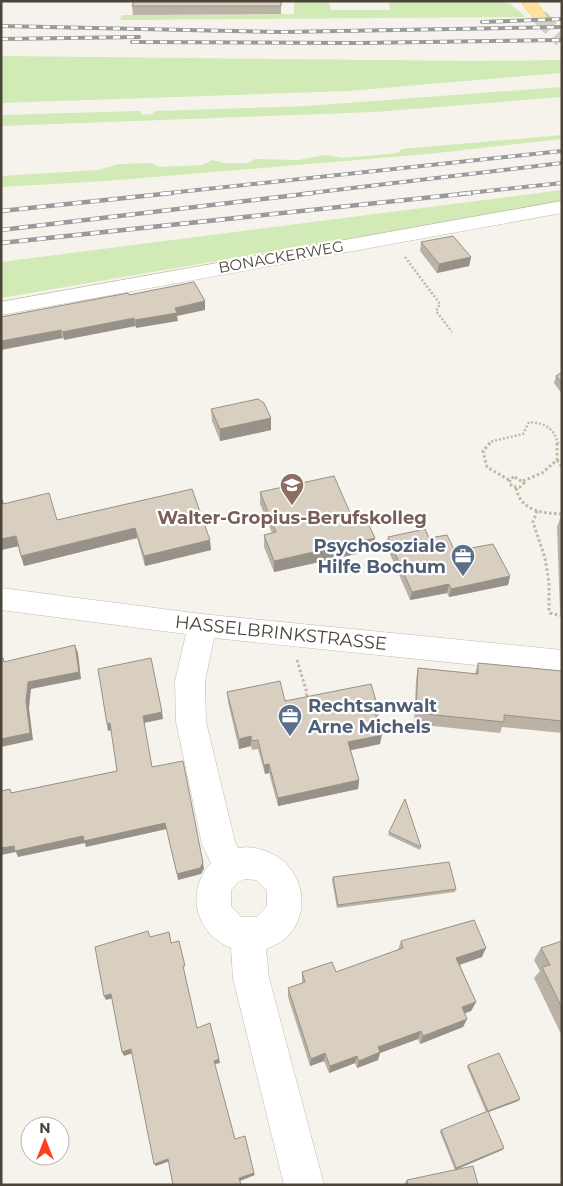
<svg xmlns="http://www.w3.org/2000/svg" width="563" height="1186" font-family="Montserrat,sans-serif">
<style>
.green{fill:#d2eab5}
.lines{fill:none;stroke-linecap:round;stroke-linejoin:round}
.primary-tunnel{stroke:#d4d0c8;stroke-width:16;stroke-dasharray:16 8;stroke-linecap:butt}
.street-casing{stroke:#c2bbae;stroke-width:1}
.primary-casing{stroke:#e6c16a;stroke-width:1}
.path-far1{stroke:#c4b79f;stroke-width:2.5;stroke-dasharray:2 2;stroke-linecap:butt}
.path{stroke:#c4b79f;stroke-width:3;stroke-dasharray:2.5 2.5;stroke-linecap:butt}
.street{fill:#fff;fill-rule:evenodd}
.primary{fill:#ffe39c;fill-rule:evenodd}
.rail-far1-casing{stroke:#9a9a9a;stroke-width:4}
.rail-casing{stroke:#9a9a9a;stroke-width:4.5}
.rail-far1{stroke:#fff;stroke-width:2.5;stroke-dasharray:7;stroke-linecap:butt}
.rail{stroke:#fff;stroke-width:3;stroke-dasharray:9;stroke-linecap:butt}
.wall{fill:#bab2a6}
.shaded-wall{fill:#979187}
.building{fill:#d8cfc1;stroke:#979187}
.labels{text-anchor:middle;stroke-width:4.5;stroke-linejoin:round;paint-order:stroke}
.far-street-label{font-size:15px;fill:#4b4439;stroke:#fff}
.education-label{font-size:18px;font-weight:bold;fill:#785e54;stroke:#fff}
.service-label{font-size:18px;font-weight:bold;fill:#4e5e75;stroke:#fff;text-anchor:end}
.street-label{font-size:18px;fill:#4b4439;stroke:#fff}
</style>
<rect width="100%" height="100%" fill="#f6f3ec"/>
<g class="green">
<path d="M 285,1 L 329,1 L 331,10 L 390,10 L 389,2 L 501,1 L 510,4 L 526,17 L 120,20 L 122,15 L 133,15 L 294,14 L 294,2 Z"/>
<path d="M 1,56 L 477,61 L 562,60 L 562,73 L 348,91 L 1,103 Z"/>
<path d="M 562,87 L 562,97 L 375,112 L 1,126 L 1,115 L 140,111 L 142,115 L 152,114 L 155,111 L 307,106 Z"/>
<path d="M 562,135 L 562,139 L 428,154 L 107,181 L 1,187 L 1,176 L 98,170 L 119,164 L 152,163 L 159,167 L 203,165 L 212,160 L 224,163 L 248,163 L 255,159 L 299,160 L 325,155 L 343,158 L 397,153 L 402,149 Z"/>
<path d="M 562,190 L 562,202 L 1,298 L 1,262 Z"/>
</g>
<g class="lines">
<path class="primary-tunnel" d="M 540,17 L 562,40"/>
<defs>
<g id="street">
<path d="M 562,201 L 562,213 L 1,315 L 1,302 Z"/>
<path d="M 1,588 L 202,614 L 562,650 L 562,674 L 214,638 L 205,681 L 206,722 L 235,842 L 238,848 C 249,846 258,848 268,852 C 302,865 314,911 286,938 C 280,943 273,946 266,949 L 269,978 L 324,1185 L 284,1185 L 233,978 L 231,948 C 195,933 185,892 211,863 L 202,844 L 176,722 L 175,681 L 186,634 L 1,610 ZM 245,879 L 256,880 L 267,890 L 267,906 L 257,917 L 241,917 L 231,906 L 231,890 L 238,882 Z"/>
</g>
<path id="primary" d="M 521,1 L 536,1 L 547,17 L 545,20 C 533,23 527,10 521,1 Z"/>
</defs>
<use href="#street" class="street-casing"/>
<use href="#primary" class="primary-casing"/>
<g class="path-far1">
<path d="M 405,257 L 440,304 L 436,311 L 452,332"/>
<path d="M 488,444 L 493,441 L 523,434 L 529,422 C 545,423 554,428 558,444"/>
</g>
<g class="path">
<path d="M 490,443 L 483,451 L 487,467 L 509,480"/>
<path d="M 557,460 L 562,467"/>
<path d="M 515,477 L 524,483 L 520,487 L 513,487 L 509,483 L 511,478 Z"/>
<path d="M 523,481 L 542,473 L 557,460 L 557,443"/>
<path d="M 516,488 C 521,511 541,513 562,514"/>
<path d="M 537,511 L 533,522 L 545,558 L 549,582 L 549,609 L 550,613 L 562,616"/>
<path d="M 297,660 L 307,693 L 306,699"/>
</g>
<use href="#street" class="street"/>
<use href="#primary" class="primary"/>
<defs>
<g id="rail-far1">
<path d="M 482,22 L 562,19"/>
<path d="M 1,26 L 282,32 L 562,27"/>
<path d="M 1,39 L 139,37"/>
<path d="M 132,42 L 357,43 L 562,40"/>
<path d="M 160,194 L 562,151"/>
<path d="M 302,194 L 562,163"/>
<path d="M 459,194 L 562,183"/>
</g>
<g id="rail">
<path d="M 1,211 L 172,193"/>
<path d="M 1,230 L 313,193"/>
<path d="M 1,243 L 471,193"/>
</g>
</defs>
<use href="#rail-far1" class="rail-far1-casing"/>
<use href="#rail" class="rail-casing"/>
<use href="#rail-far1" class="rail-far1"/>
<use href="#rail" class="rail"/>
</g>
<g class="wall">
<path d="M 281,1 L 281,14 L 133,15 L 132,6 Z"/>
<path d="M 421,242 L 471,257 L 469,266 L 437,273 L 420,251 Z"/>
<path d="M 562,372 L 562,394 L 554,383 L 556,376 Z"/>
<path d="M 211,409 L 271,418 L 271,430 L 220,441 L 212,421 Z"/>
<path d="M 192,489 L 211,550 L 145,566 L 137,538 L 24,566 L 18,546 L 1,550 L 1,496 L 4,503 L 57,520 Z"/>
<path d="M 260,492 L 351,515 L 374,550 L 274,572 L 264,547 L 264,535 L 272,533 L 260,504 Z"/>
<path d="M 562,513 L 562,614 L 560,613 L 557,527 Z"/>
<path d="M 388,537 L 429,538 L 455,551 L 510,576 L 508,585 L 449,597 L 447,593 L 410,600 L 386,545 Z"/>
<path d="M 478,663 L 562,671 L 562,733 L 502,727 L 500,733 L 414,724 L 416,680 L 418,668 L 475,674 Z"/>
<path d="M 227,692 L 285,701 L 379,711 L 378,720 L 377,720 L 380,744 L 351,750 L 359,780 L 358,789 L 278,806 L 269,773 L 265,774 L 258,749 L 252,750 L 251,746 L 239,749 L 228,702 Z"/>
<path d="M 389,832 L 421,847 L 420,850 L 388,835 Z"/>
<path d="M 333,877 L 456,889 L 455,892 L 337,908 L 332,880 Z"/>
<path d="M 401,941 L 482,957 L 460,965 L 476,1002 L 471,1011 L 464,1013 L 467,1019 L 463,1027 L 420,1044 L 418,1039 L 380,1053 L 378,1060 L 357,1068 L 355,1063 L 329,1073 L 324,1061 L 310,1066 L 288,997 L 288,988 L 302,983 L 302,972 L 336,972 L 398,950 Z"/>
<path d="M 562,941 L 562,1036 L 534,978 L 540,971 L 534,960 L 541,948 Z"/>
<path d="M 468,1065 L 520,1099 L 518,1101 L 488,1112 L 502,1150 L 455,1170 L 440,1132 L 441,1130 L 486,1112 L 467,1067 Z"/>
<path d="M 407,1180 L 478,1185 L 403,1185 Z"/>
</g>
<g class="shaded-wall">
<path d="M 471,257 L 469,266 L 437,273 L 439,264 Z"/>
<path d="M 205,301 L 205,310 L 177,316 L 178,321 L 136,328 L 135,320 L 175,308 Z"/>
<path d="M 134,318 L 136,326 L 64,340 L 62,332 Z"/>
<path d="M 61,330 L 63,338 L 1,350 L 1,341 Z"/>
<path d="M 271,418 L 271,430 L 220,441 L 220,429 Z"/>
<path d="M 135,528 L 137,538 L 24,566 L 21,556 Z"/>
<path d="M 16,536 L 19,546 L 1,550 L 1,539 Z"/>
<path d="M 375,538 L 374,550 L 274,572 L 274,561 Z"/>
<path d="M 210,540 L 211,550 L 145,566 L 144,556 Z"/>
<path d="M 510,576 L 508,585 L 449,597 L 451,589 Z"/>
<path d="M 449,584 L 447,593 L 410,600 L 412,592 Z"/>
<path d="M 75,645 L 78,653 L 81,679 L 31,689 L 29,708 L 33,740 L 1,747 L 1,739 L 26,701 L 28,682 Z"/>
<path d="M 162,712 L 163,719 L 144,723 L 143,716 Z"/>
<path d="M 110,723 L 112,730 L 108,731 L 107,724 Z"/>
<path d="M 382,735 L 380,744 L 347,751 L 348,742 Z"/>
<path d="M 251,736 L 251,746 L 239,749 L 239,739 Z"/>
<path d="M 269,764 L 269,773 L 265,774 L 264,765 Z"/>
<path d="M 359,780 L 358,789 L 278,806 L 278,798 Z"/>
<path d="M 165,823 L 167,829 L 86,847 L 85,843 L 18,857 L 16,852 L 1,855 L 1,848 L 14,846 L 83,836 Z"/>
<path d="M 203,863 L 204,869 L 201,874 L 178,880 L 177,874 Z"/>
<path d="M 486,948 L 482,957 L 452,967 L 456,958 Z"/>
<path d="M 111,994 L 113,998 L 106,1000 L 104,996 Z"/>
<path d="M 476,1002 L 471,1011 L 458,1016 L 462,1007 Z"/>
<path d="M 467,1019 L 463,1027 L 420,1044 L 423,1036 Z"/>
<path d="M 421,1031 L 418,1039 L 380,1053 L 378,1060 L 357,1068 L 359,1061 L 378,1047 Z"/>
<path d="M 131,1049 L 133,1053 L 124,1056 L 122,1052 Z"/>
<path d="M 325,1053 L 324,1061 L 310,1066 L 311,1059 Z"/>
<path d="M 357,1056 L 355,1063 L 329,1073 L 330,1066 Z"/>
<path d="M 219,1059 L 220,1063 L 215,1064 L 214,1061 Z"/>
<path d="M 520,1099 L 518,1101 L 486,1113 L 488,1111 Z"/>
<path d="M 504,1148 L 502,1150 L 455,1170 L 456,1168 Z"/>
<path d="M 168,1159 L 170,1161 L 156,1166 L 154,1164 Z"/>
<path d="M 254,1173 L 255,1175 L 240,1181 L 239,1178 Z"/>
</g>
<g class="building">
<path d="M 134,1 L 281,1 L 281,6 L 132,6 Z"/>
<path d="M 453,236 L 471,257 L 439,264 L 421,242 Z"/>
<path d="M 194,282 L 205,301 L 175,308 L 177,313 L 135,320 L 134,318 L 62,332 L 61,330 L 1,341 L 1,317 L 128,293 L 129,295 Z"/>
<path d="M 562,372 L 562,383 L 556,376 Z"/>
<path d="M 258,399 L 264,403 L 271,418 L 220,429 L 211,409 Z"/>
<path d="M 334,476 L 351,515 L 363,513 L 375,538 L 274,561 L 264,535 L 276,532 L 260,492 Z"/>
<path d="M 192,489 L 210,540 L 144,556 L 135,528 L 21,556 L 16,536 L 1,539 L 1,497 L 3,504 L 49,493 L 57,520 Z"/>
<path d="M 425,529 L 429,538 L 447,535 L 455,551 L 493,544 L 510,576 L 451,589 L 449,584 L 412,592 L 388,537 Z"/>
<path d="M 75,645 L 79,672 L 28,682 L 26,701 L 30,733 L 1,739 L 1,658 L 3,658 L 4,662 Z"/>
<path d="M 151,658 L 162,712 L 143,716 L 152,767 L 183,761 L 203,863 L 200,868 L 177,874 L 165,823 L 84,841 L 83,836 L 15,851 L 14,846 L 1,848 L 1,791 L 10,789 L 11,793 L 117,771 L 110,723 L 107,724 L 98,669 Z"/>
<path d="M 478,663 L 562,671 L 562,721 L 504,715 L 504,722 L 416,713 L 418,668 L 478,674 Z"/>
<path d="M 280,681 L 285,701 L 371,684 L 379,711 L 374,710 L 382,735 L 348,742 L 359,780 L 278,798 L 269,764 L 264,765 L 258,740 L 252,741 L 251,736 L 239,739 L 227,692 Z"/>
<path d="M 405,799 L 421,847 L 389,832 Z"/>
<path d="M 449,862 L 456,889 L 338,905 L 333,877 Z"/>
<path d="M 474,920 L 486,948 L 456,958 L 476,1002 L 462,1007 L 467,1019 L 423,1036 L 421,1031 L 378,1047 L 380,1052 L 359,1061 L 357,1056 L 330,1066 L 325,1053 L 311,1059 L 288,988 L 305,982 L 302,972 L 332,962 L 336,972 L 403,948 L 401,941 Z"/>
<path d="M 148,931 L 150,937 L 169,932 L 171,943 L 179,941 L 185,966 L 183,966 L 197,1028 L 210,1023 L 219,1059 L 214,1061 L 235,1139 L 245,1136 L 254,1173 L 239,1178 L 241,1185 L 173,1185 L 168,1159 L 154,1164 L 131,1049 L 122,1052 L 111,994 L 104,996 L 95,947 Z"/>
<path d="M 562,941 L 562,1008 L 542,967 L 550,965 L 541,948 Z"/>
<path d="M 499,1053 L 520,1099 L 488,1111 L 468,1065 Z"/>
<path d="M 488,1111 L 504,1148 L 456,1168 L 441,1130 Z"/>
<path d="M 473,1166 L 478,1185 L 408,1185 L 407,1180 Z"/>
</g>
<defs>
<symbol id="school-pin" viewBox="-11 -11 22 30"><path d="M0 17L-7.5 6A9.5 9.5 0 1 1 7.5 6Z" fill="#8d6e63" stroke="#fff"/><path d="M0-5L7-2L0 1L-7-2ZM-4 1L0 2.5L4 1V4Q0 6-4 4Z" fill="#fff"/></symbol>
<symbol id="office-pin" viewBox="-11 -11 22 30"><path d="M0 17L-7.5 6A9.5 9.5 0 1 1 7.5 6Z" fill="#5c6f8a" stroke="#fff"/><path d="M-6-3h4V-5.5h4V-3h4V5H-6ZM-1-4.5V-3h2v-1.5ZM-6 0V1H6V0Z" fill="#fff"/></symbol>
</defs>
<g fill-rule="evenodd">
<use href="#school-pin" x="278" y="471" width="28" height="38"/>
<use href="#office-pin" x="449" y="542" width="28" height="38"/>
<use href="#office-pin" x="276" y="702" width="28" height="38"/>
</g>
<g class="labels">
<g class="far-street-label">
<text transform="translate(281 257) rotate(-10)" y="5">BONACKERWEG</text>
</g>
<g class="education-label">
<text x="292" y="524">Walter-Gropius-Berufskolleg</text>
</g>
<g class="service-label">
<text x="446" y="552">Psychosoziale<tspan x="446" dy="21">Hilfe Bochum</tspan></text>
<text x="308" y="712" text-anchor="start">Rechtsanwalt<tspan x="308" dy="21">Arne Michels</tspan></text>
</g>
<g class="street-label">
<text transform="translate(281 633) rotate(6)" y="6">HASSELBRINKSTRASSE</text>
</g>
</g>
<rect width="563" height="1186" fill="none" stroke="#4b4439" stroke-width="5"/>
<g transform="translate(45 1141)"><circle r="24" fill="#ffffff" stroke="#b7b4b0"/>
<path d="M0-4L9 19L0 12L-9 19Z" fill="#fc3f1d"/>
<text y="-8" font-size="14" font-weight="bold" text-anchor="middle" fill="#4b4439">N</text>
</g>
</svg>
